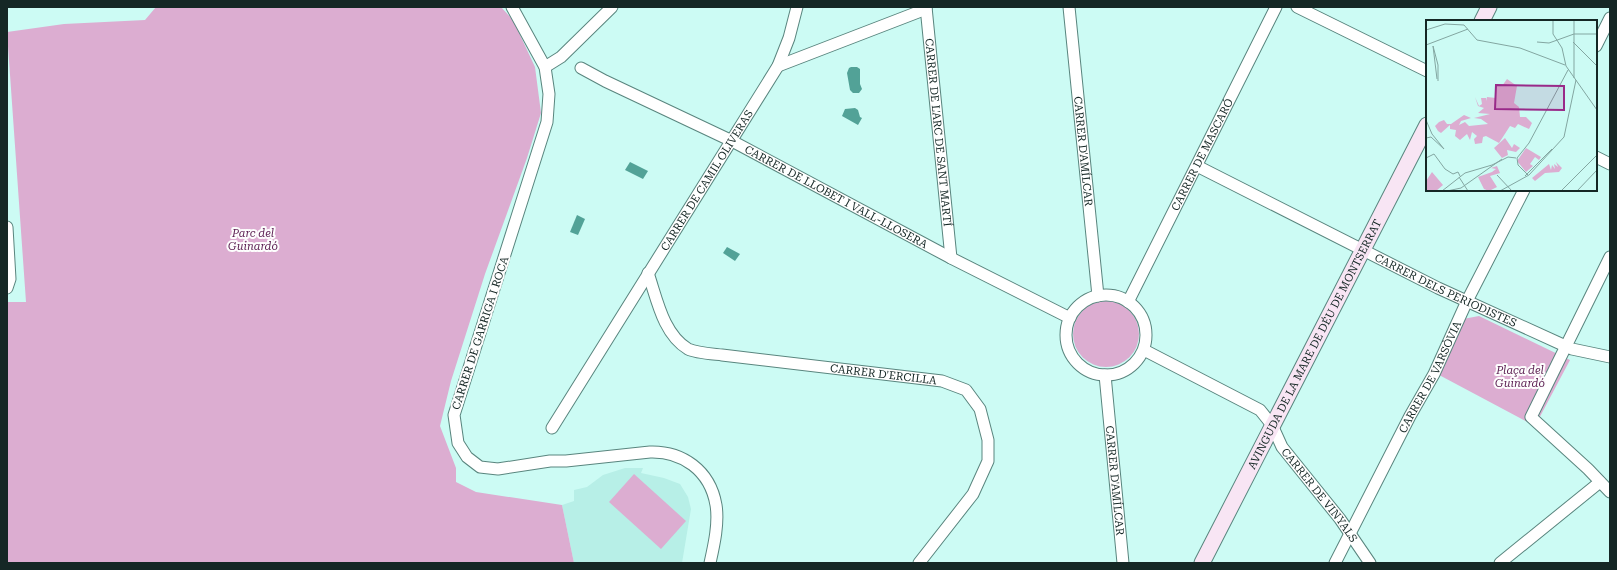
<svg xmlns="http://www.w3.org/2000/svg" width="1617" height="570" font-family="'Roboto Serif',serif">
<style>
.built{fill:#b7efe7}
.green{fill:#dcadd1}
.water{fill:#52a297}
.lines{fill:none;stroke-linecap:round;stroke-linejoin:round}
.street-casing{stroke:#59857e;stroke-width:13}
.secondary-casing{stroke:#59857e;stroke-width:17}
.street{stroke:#fff;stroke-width:11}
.secondary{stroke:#f8e5f4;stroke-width:15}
.labels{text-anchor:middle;stroke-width:4;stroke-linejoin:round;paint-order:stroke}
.street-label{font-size:11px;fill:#152725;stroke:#fdfdfd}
.park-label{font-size:11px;font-style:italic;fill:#5e2254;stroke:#fdfdfd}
.inset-road{fill:none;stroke:#83a6a1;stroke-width:1}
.view{fill:#992a89;fill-opacity:0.15;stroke:#992a89;stroke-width:2}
.inset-edge{fill:none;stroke:#152725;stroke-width:2}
</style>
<rect width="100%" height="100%" fill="#ccfbf4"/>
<path class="built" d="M 625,468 L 643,468 L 641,473 L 664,478 L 680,484 L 688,497 L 691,509 L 682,563 L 574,563 L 562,505 L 574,501 L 574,490 L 587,487 L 603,475 Z"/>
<g class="green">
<path d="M 156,7 L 501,7 L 513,20 L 535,67 L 541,113 L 527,158 L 485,274 L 451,381 L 440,426 L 456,468 L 456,482 L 476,492 L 562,505 L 574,563 L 7,563 L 7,302 L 26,302 L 7,32 L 64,24 L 145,20 Z"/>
<circle cx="1106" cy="334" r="33"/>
<path d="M 1479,316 L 1570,360 L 1535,426 L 1441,376 L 1436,374 L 1463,319 Z"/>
<path d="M 634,474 L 686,521 L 661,549 L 609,502 Z"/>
</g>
<g class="water">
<path d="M 851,67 L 857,67 L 860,69 L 860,84 L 862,89 L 859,93 L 853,93 L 850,90 L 847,73 L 849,68 Z"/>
<path d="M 855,108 L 858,110 L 860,117 L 862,118 L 858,125 L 842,116 L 845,109 Z"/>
<path d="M 630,162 L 648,171 L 643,179 L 625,170 Z"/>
<path d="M 577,215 L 585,219 L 578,235 L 570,232 Z"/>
<path d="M 727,247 L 740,254 L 735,261 L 723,253 Z"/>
</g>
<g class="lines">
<defs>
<g id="street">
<path d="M 512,7 L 545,67 L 549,94 L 547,122 L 454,415 L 458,443 L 467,457 L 480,467 L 498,469 L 550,461 L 566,461 L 650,452 C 682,451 710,470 716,505 C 719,523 714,545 710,563"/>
<path id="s1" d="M 926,7 L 951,258"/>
<path id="s2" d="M 1069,7 L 1098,296"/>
<path d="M 1297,7 L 1427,71"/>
<path d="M 1596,46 L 1610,18"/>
<path d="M 778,66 L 926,9"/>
<path d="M 545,67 L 561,57 L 612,7"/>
<path id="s3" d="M 581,68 L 605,81 L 732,141 L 951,258 L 1070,318"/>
<path d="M 1596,157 L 1610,164"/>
<path id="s4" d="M 1197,166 L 1438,288 L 1572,349 L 1610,357"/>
<path d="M 7,227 L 10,279 L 7,288"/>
<path d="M 1610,257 L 1531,417 L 1588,469 L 1610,492"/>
<path id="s5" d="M 648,273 C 657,299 663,334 688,349 C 696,353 714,354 722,355 L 942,381 L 966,390 L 980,409 L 988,440 L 988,461 L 973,494 L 919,563"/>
<circle cx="1106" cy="335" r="40"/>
<path id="s6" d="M 1128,302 L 1276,7"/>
<path id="s7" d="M 1144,350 L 1260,410 L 1272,425 L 1282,447 L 1340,519 L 1370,563"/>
<path id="s8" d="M 1105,375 L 1123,563"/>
<path id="s9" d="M 552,428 L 778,66 L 789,38 L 797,7"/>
<path id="s10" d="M 1335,563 L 1410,416 L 1434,374 L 1467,301 L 1524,190"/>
<path d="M 1500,563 L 1600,482"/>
</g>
<g id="secondary">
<path d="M 1482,21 L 1489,7"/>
<path id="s11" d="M 1202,563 L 1427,125"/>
</g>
</defs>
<use href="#street" class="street-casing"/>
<use href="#secondary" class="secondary-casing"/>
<use href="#street" class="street"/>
<use href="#secondary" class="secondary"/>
</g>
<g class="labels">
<g class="street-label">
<text dy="4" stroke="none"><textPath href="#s1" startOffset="126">CARRER DE L'ARC DE SANT MARTÍ</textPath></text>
<text dy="4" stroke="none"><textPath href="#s2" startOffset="145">CARRER D'AMÍLCAR</textPath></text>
<text dy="4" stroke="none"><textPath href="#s6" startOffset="165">CARRER DE MASCARÓ</textPath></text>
<text dy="4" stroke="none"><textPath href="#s9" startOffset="292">CARRER DE CAMIL OLIVERAS</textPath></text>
<text dy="4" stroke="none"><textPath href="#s3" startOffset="286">CARRER DE LLOBET I VALL-LLOSERA</textPath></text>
<text dy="4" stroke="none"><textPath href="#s4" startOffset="278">CARRER DELS PERIODISTES</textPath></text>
<text transform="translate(480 333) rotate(-72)" y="4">CARRER DE GARRIGA I ROCA</text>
<text dy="4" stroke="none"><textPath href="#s11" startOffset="246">AVINGUDA DE LA MARE DE DÉU DE MONTSERRAT</textPath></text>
<text dy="4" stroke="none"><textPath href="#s5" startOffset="285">CARRER D'ERCILLA</textPath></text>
<text dy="4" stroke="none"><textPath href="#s10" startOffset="209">CARRER DE VARSÒVIA</textPath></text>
<text dy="4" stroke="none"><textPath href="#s8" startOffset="106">CARRER D'AMÍLCAR</textPath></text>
<text dy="4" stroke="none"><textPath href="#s7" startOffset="235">CARRER DE VINYALS</textPath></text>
</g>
<g class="park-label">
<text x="253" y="237">Parc del<tspan x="253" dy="13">Guinardó</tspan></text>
<text x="1520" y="374">Plaça del<tspan x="1520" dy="13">Guinardó</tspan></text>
</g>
</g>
<g transform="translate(1426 20)">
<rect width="171" height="171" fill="#ccfbf4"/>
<path d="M 81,59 L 91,66 L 88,83 L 93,87 L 94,97 L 100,97 L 106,103 L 103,109 L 92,104 L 89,108 L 84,106 L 73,123 L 60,116 L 57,117 L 56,123 L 49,124 L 48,119 L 51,116 L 46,112 L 44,120 L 41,114 L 34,120 L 29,116 L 30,110 L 24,109 L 24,105 L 15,113 L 12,111 L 9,106 L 13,102 L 18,100 L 21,104 L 25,104 L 38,95 L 45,98 L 35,101 L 33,105 L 39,102 L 43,106 L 62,104 L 55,99 L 48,98 L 64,94 L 52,93 L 58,88 L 52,86 L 49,77 L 53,86 L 56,84 L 55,78 L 60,78 L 60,81 L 61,77 L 70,78 L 70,66 L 76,66 ZM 79,118 L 86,128 L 88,124 L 94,128 L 90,132 L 81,130 L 82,135 L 76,138 L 68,128 ZM 100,128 L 115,137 L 113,140 L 109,137 L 104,144 L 107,146 L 100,152 L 91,141 ZM 130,142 L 136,148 L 133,152 L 119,153 L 109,161 L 106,158 L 123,144 L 125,150 L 126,145 L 129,149 L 128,144 L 132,147 ZM 71,146 L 74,153 L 64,156 L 71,167 L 63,171 L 58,169 L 52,157 L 66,152 L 70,149 L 65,148 ZM 6,152 L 17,165 L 10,171 L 1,171 L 0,168 L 0,161 Z" fill="#dcadd1"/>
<path class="inset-road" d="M 127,0 L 127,14 L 136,28 L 140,46 L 171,90M 148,0 L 148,58M 0,10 L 19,4 L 38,5 L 51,20 L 94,28 L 139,45M 148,14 L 171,14M 111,22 L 123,23 L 148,14M 147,22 L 171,46M 0,25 L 42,9M 7,26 L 12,45 L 12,61M 7,26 L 11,59M 0,100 L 6,114 L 18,129 L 5,117 L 0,118M 171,108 L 171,139M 0,138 L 8,134 L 19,149 L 27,154 L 32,152 L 34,156M 66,145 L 82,137 L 90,138M 71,155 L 86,171M 102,155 L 92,145 L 91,138 L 103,123 L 142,50M 99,156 L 126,129M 33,157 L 42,171M 16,171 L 39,153 L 66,145M 21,171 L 35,168 L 76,139M 74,171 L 103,155 L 138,117 L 150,60M 135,171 L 170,136M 151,171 L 171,150"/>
<path class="view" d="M 70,65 L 138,66 L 138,90 L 69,89 Z"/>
<rect width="171" height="171" class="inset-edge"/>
</g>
<rect width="1617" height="570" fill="none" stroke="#152725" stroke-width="16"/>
</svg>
